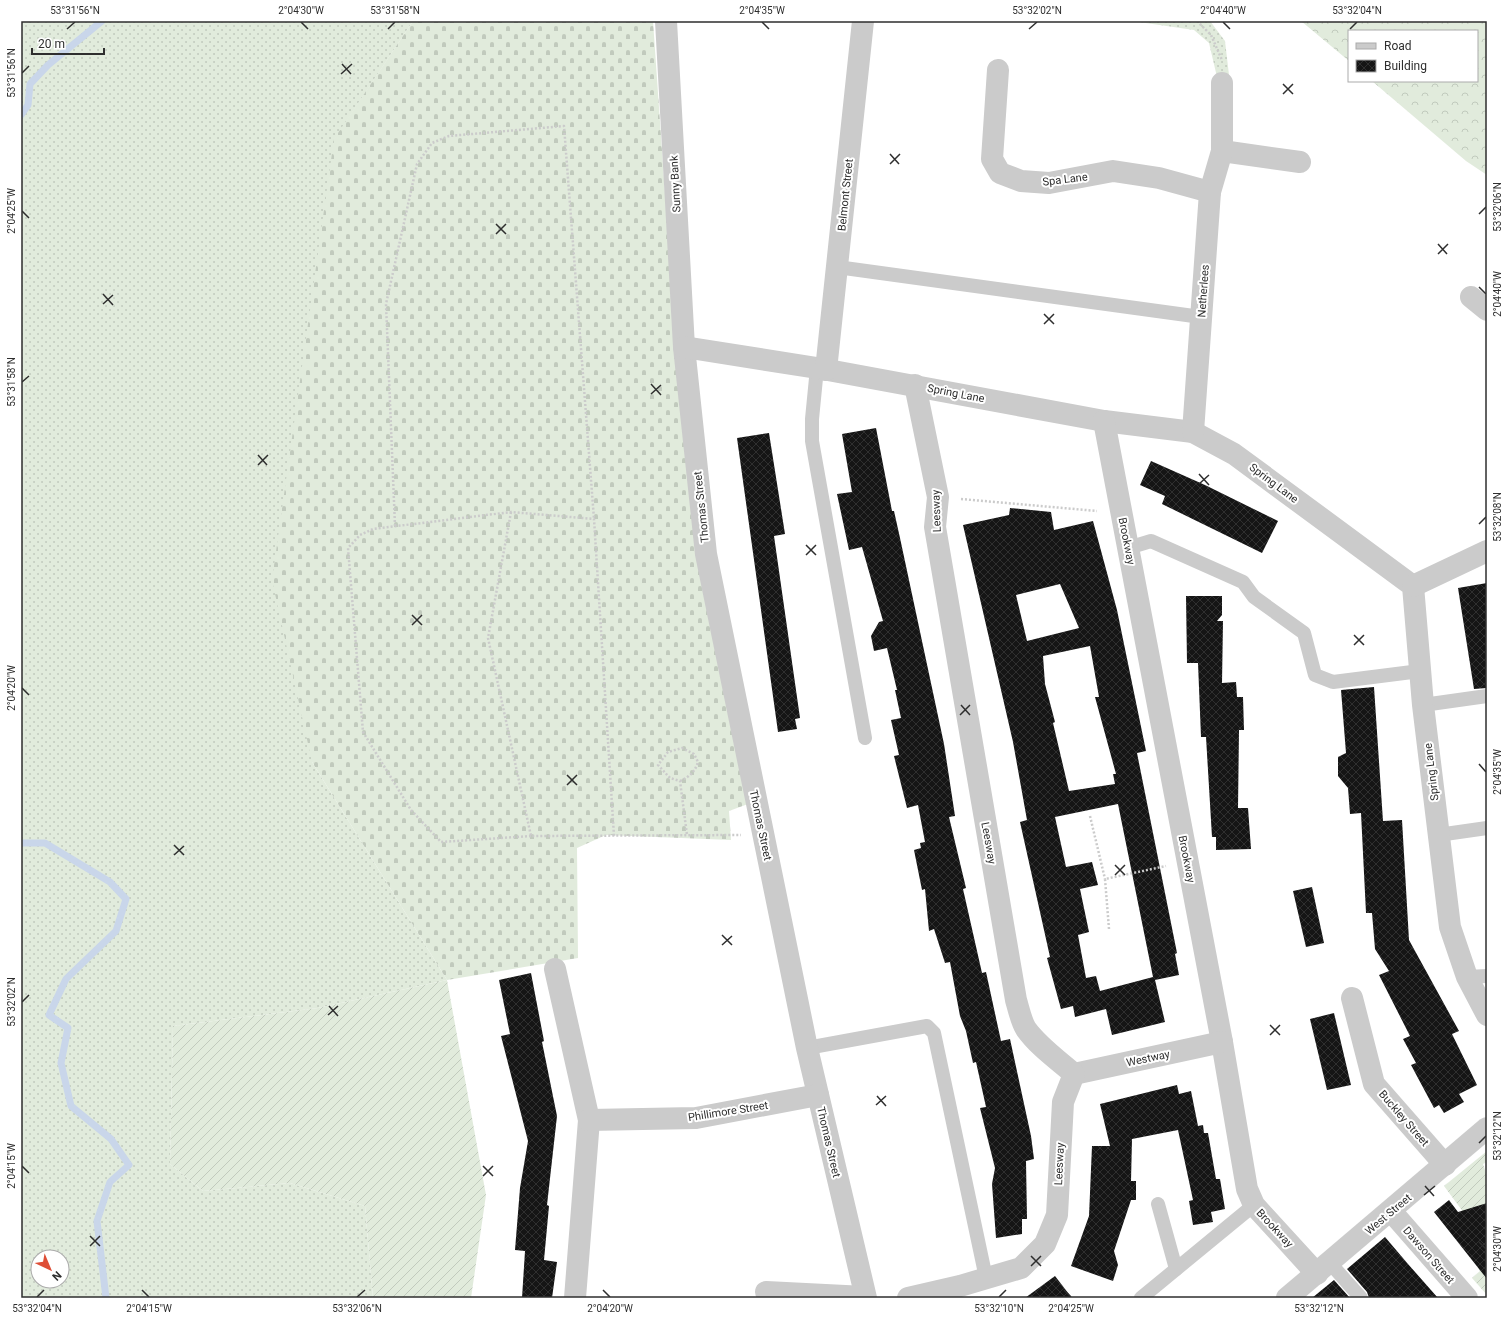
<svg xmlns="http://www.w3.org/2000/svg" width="1508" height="1319" font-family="Roboto,sans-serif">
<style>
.grass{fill:url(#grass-dots);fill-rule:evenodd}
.forest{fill:url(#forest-crowns)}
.cemetery{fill:url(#cemetery-stones)}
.garden{fill:url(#garden-furrows)}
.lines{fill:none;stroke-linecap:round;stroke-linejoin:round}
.stream{stroke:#c9d6ea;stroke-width:7}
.building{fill:url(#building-cross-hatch);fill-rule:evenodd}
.path{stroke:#cbcbcb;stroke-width:2.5;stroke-dasharray:2 2;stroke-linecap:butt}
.service{stroke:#cbcbcb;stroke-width:14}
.minor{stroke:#cbcbcb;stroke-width:22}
.ticks{fill:none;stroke:#2e2e2e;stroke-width:1.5}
.labels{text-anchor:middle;stroke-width:4;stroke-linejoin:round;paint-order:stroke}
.street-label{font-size:11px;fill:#2e2e2e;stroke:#fff}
.neatline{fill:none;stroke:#2e2e2e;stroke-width:1.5}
.ticks-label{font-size:10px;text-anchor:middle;fill:#2e2e2e}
</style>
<defs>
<pattern id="grass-dots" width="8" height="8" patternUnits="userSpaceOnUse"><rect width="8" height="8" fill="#e1ebdc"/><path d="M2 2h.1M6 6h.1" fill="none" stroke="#c1cabd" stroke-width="1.8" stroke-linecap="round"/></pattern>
<pattern id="forest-crowns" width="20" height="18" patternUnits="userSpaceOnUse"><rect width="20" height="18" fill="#e1ebdc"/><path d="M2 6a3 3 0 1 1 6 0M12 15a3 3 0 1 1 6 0" fill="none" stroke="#c1cabd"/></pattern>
<pattern id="cemetery-stones" width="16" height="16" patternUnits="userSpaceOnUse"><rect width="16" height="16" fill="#e1ebdc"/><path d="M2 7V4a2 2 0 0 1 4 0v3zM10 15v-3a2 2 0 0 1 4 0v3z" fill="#c1cabd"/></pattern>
<pattern id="garden-furrows" width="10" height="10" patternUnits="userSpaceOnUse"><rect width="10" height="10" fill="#e1ebdc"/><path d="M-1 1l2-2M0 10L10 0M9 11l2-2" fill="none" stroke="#c1cabd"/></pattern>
<pattern id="building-cross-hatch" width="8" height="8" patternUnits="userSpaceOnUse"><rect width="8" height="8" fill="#151515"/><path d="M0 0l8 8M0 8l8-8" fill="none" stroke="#2f2f2f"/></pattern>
</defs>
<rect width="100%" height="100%" fill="#fff"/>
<g class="grass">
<path d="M 21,21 L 413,21 L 334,140 L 312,762 L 447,980 L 318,1008 L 173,1026 L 170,1164 L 203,1191 L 290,1183 L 365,1206 L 373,1298 L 21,1298 ZM 38,1257 L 62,1257 L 62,1281 L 38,1281 Z"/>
<path d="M 1132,21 L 1210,21 L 1225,41 L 1229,75 L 1217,77 L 1209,43 L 1194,30 Z"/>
</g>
<path class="forest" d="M 1301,21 L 1487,21 L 1487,175 L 1466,161 L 1372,81 L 1477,81 L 1477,31 L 1349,31 L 1349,61 Z"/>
<path class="cemetery" d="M 413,21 L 653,21 L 677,366 L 748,804 L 729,811 L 731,840 L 606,835 L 577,848 L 578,958 L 447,980 L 312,762 L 272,580 L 334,139 Z"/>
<g class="garden">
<path d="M 447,980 L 486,1195 L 471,1298 L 373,1298 L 365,1206 L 290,1183 L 203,1191 L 170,1164 L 173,1026 L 318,1008 Z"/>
<path d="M 1487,1151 L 1487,1162 L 1483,1164 L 1487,1176 L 1487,1208 L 1475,1228 L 1444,1186 Z"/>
<path d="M 1487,1262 L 1487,1295 L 1472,1278 L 1480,1271 L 1478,1268 Z"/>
</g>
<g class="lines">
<g class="stream">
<path d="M 21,115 L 28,105 L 30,84 L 48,65 L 102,21"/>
<path d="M 21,843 L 45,843 L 110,882 L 126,899 L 116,931 L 66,979 L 49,1015 L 68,1028 L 61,1063 L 71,1106 L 111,1139 L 129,1165 L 110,1182 L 97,1221 L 106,1298"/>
</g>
</g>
<g class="building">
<path d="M 876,428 L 892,511 L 894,511 L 900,538 L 944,744 L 955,816 L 949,817 L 966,888 L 963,889 L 982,973 L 986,972 L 1001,1041 L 1010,1039 L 1031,1136 L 1034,1159 L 1026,1161 L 1027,1219 L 1022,1219 L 1022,1234 L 996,1238 L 992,1184 L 995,1168 L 980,1108 L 986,1107 L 976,1062 L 973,1063 L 966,1031 L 960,1016 L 950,962 L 945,963 L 934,929 L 929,931 L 925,889 L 922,890 L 914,850 L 921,848 L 920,843 L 925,842 L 918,805 L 907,808 L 894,756 L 899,755 L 891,720 L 901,718 L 895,690 L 897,690 L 887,648 L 874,651 L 871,636 L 879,622 L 883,621 L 862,547 L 849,550 L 837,494 L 852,492 L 842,434 Z"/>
<path d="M 769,433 L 785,534 L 774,536 L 800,718 L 795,719 L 797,729 L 778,732 L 737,438 Z"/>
<path d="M 1151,461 L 1205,485 L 1278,521 L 1262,553 L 1162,504 L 1165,496 L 1140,485 Z"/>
<path d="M 1010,508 L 1051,512 L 1054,530 L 1093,521 L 1117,610 L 1146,751 L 1137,753 L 1177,953 L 1175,954 L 1179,975 L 1155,980 L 1165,1022 L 1112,1035 L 1106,1009 L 1075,1017 L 1073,1006 L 1061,1009 L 1047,958 L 1050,957 L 1020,822 L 1027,820 L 1013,742 L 963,525 L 1009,515 ZM 1060,584 L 1079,628 L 1027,641 L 1016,595 ZM 1090,646 L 1099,697 L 1095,697 L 1116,774 L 1113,774 L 1115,784 L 1069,791 L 1053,723 L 1055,722 L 1045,684 L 1043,656 ZM 1118,804 L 1153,977 L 1100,991 L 1096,976 L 1086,978 L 1078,935 L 1089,932 L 1080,889 L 1098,885 L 1092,862 L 1066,867 L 1055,817 Z"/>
<path d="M 1487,583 L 1487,688 L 1474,689 L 1458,588 Z"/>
<path d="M 1186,596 L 1222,596 L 1222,615 L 1217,621 L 1223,621 L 1222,683 L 1236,682 L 1237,697 L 1243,697 L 1244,730 L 1239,730 L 1238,808 L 1248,808 L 1251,849 L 1216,850 L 1216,837 L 1212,837 L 1206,737 L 1201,737 L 1198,663 L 1187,663 Z"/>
<path d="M 1374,687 L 1383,821 L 1402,820 L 1409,940 L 1459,1031 L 1452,1034 L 1477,1085 L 1459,1094 L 1464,1102 L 1444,1113 L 1439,1105 L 1434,1108 L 1411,1065 L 1416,1063 L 1403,1039 L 1410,1036 L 1379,975 L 1389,971 L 1375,949 L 1372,913 L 1366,913 L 1361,813 L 1350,814 L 1348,788 L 1338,776 L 1338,757 L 1346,753 L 1341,690 Z"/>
<path d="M 1312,887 L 1324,943 L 1306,947 L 1293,891 Z"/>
<path d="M 531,973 L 544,1041 L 542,1042 L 557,1116 L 547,1205 L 549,1206 L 544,1260 L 557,1262 L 552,1298 L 522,1298 L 525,1251 L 515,1250 L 520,1188 L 528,1141 L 501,1036 L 510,1034 L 499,980 Z"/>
<path d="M 1334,1013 L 1351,1085 L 1327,1090 L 1310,1019 Z"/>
<path d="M 1177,1085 L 1179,1094 L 1191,1091 L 1198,1126 L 1203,1125 L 1204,1133 L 1208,1133 L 1216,1179 L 1220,1179 L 1225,1209 L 1211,1212 L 1213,1222 L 1193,1225 L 1189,1201 L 1193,1200 L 1178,1130 L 1132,1139 L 1131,1181 L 1136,1181 L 1136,1200 L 1131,1200 L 1114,1251 L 1118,1265 L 1113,1281 L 1071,1266 L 1089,1216 L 1092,1146 L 1110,1146 L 1100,1104 Z"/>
<path d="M 1449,1200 L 1458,1212 L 1487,1203 L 1487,1279 L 1434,1212 Z"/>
<path d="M 1385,1237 L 1408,1264 L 1438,1298 L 1369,1298 L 1367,1292 L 1347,1269 Z"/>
<path d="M 1055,1276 L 1072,1298 L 1025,1298 Z"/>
<path d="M 1334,1280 L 1350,1298 L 1312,1298 Z"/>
</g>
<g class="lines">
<g class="path">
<path d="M 1197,21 L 1211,35 L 1222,60"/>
<path d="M 961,499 L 1097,511"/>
<path d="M 511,512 L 488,638 L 531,836 L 741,835"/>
<path d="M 395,526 L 386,304 L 417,164 L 432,143 L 449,136 L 564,126 L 594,519"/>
<path d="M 680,781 C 689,777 695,772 698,762 L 694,754 L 682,748 L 668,752 L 658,765 L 670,778 L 680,781 L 687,835"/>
<path d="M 1090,816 L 1105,879"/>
<path d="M 531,836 L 441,842 L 411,810 L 363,732 L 348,548 L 360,535 L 373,529 L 511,512 L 594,519 L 614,836"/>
<path d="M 1109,929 L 1105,879 L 1166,866"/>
</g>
<g class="service">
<path d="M 837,267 L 1201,317"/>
<path d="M 817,368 L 812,419 L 812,441 L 865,738"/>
<path d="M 1128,548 L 1151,541 L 1243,582 L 1254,597 L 1304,633 L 1315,675 L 1333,682 L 1420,671"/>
<path d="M 1423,705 L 1487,696"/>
<path d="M 1438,835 L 1487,828"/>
<path d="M 1467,977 L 1487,976"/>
<path d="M 807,1048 L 927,1026 L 934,1033 L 986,1278"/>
<path d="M 1158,1204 L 1176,1269"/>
<path d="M 1330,1263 L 1361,1298"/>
<path d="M 1141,1298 L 1254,1205"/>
</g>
<g class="minor">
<path d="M 666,21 L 684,347 L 706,554 L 807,1048 L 866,1298"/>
<path d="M 998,70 L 992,159 L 1000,173 L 1021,181 L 1049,183 L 1113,171 L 1159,178 L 1210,192"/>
<path d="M 1222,151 L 1300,162"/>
<path d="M 1471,297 L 1487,310"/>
<path d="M 684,347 L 817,368 L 1104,421 L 1193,432 L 1234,454 L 1413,586 L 1423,705 L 1450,927 L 1467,977 L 1487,1015"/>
<path d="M 826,370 L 863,21"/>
<path d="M 1104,421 L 1222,1042 L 1247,1189 L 1254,1205 L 1317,1274"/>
<path d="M 1193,432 L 1210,192 L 1222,151 L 1222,83"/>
<path d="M 1413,586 L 1487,551"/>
<path d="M 555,969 L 589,1120 L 575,1298"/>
<path d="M 1352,998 L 1374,1084 L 1445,1165"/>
<path d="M 1074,1074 L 1222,1042"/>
<path d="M 589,1120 L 696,1118 L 818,1095"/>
<path d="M 1391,1211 L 1467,1298"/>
<path d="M 766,1292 L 865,1297"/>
<path d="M 908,1298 L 960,1286 L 1021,1268 L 1045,1244 L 1057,1215 L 1063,1102 L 1074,1074 C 1058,1060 1039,1047 1026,1029 C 1021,1021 1019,1010 1016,1000 L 935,527 L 938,497 L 915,385"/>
<path d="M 1287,1298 L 1487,1128"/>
</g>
</g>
<path class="ticks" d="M 301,22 L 308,29M 762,22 L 769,29M 1223,22 L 1230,29M 67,29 L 75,22M 388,29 L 395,22M 1029,29 L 1037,22M 1350,29 L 1357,22M 342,64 L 351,74M 22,73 L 29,66M 341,74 L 352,64M 1283,84 L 1293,94M 1283,94 L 1293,84M 890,154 L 899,164M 890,164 L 900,154M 22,211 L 29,218M 1479,214 L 1486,207M 496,224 L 506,234M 496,234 L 506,224M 1438,244 L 1447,254M 1438,254 L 1448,244M 1479,287 L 1486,294M 103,294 L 113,305M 103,304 L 113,295M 1044,314 L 1054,324M 1044,324 L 1054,314M 22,382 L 29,376M 651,384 L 661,395M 651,394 L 661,385M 258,455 L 267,465M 258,465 L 268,455M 1199,474 L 1209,485M 1199,484 L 1209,475M 1479,524 L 1486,517M 806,545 L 816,555M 806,555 L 816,545M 412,615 L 422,625M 412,625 L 422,615M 1354,635 L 1364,645M 1354,645 L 1364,635M 22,688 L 29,695M 961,705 L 970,715M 960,715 L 970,705M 1479,764 L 1486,772M 567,775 L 577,785M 567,785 L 577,775M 174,845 L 184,855M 174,855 L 184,846M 1115,865 L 1125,875M 1115,875 L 1125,865M 722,935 L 732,945M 722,945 L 732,936M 22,1002 L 29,995M 329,1006 L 338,1016M 328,1015 L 338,1006M 1270,1025 L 1280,1035M 1270,1035 L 1280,1025M 877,1096 L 886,1106M 876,1105 L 886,1096M 1479,1143 L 1486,1136M 22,1166 L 29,1173M 483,1166 L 493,1176M 483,1176 L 493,1166M 1425,1186 L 1434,1196M 1424,1195 L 1435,1186M 90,1236 L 100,1246M 1479,1242 L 1486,1249M 90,1246 L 100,1236M 1031,1256 L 1041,1266M 1031,1266 L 1041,1256M 142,1290 L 149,1297M 603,1290 L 610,1297M 1064,1290 L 1071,1297M 37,1297 L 44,1290M 357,1297 L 365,1290M 999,1297 L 1006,1290M 1319,1297 L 1326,1290"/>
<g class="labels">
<g class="street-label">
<text transform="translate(1065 179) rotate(-7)" y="4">Spa Lane</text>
<text transform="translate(675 184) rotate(-93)" y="4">Sunny Bank</text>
<text transform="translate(845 195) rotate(-84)" y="4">Belmont Street</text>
<text transform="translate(1203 291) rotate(-86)" y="4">Netherlees</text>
<text transform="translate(956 393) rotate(11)" y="4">Spring Lane</text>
<text transform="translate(1274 483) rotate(37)" y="4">Spring Lane</text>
<text transform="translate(701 507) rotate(-96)" y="4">Thomas Street</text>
<text transform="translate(936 511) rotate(-92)" y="4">Leesway</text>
<text transform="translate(1127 541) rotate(79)" y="4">Brookway</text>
<text transform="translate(1431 772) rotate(-97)" y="4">Spring Lane</text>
<text transform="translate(761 825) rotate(78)" y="4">Thomas Street</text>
<text transform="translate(989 843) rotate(80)" y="4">Leesway</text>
<text transform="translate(1187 859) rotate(79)" y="4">Brookway</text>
<text transform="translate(1148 1058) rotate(-12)" y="4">Westway</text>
<text transform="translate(728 1111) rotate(-9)" y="4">Phillimore Street</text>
<text transform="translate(1404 1118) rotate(49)" y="4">Buckley Street</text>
<text transform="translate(829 1142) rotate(77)" y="4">Thomas Street</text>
<text transform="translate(1059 1164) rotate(-87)" y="4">Leesway</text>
<text transform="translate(1388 1214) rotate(-40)" y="4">West Street</text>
<text transform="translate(1275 1228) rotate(47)" y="4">Brookway</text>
<text transform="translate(1429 1255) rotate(49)" y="4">Dawson Street</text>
</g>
</g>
<rect width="1508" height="1319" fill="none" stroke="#ffffff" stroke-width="44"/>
<rect x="1348" y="30" width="130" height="52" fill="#ffffff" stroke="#ababab"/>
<rect x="1356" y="43" width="20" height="6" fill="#cbcbcb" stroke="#ababab"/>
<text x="1384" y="50" font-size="12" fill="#2e2e2e">Road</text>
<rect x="1356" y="60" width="20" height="12" fill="url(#building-cross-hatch)" stroke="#ababab"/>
<text x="1384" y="70" font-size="12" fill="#2e2e2e">Building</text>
<g transform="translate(50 1269) rotate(136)"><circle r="19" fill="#ffffff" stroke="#ababab"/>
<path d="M0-3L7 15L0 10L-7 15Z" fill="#de4e37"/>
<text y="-6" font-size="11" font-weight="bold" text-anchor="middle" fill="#2e2e2e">N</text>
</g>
<path d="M32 48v6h72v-6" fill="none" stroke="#2e2e2e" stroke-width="2"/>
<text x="38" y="48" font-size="12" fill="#2e2e2e" stroke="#ffffff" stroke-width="3" paint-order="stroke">20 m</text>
<rect x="22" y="22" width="1464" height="1275" class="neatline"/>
<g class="ticks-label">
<text x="75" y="14">53°31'56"N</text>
<text x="301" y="14">2°04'30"W</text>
<text x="395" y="14">53°31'58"N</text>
<text x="762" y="14">2°04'35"W</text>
<text x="1037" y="14">53°32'02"N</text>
<text x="1223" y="14">2°04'40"W</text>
<text x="1357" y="14">53°32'04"N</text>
<text transform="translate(11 73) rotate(-90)" y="4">53°31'56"N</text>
<text transform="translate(1497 207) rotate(-90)" y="4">53°32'06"N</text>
<text transform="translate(11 211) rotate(-90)" y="4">2°04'25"W</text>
<text transform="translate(1497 294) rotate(-90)" y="4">2°04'40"W</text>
<text transform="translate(11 382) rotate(-90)" y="4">53°31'58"N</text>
<text transform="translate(1497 517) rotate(-90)" y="4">53°32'08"N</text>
<text transform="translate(11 688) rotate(-90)" y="4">2°04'20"W</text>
<text transform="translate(1497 772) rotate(-90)" y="4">2°04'35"W</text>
<text transform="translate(11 1002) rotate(-90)" y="4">53°32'02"N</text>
<text transform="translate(1497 1136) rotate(-90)" y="4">53°32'12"N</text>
<text transform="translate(11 1166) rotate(-90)" y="4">2°04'15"W</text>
<text transform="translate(1497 1249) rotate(-90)" y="4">2°04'30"W</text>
<text x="37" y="1312">53°32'04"N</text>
<text x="149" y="1312">2°04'15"W</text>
<text x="357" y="1312">53°32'06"N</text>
<text x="610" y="1312">2°04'20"W</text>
<text x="999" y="1312">53°32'10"N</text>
<text x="1071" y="1312">2°04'25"W</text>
<text x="1319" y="1312">53°32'12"N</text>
</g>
</svg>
